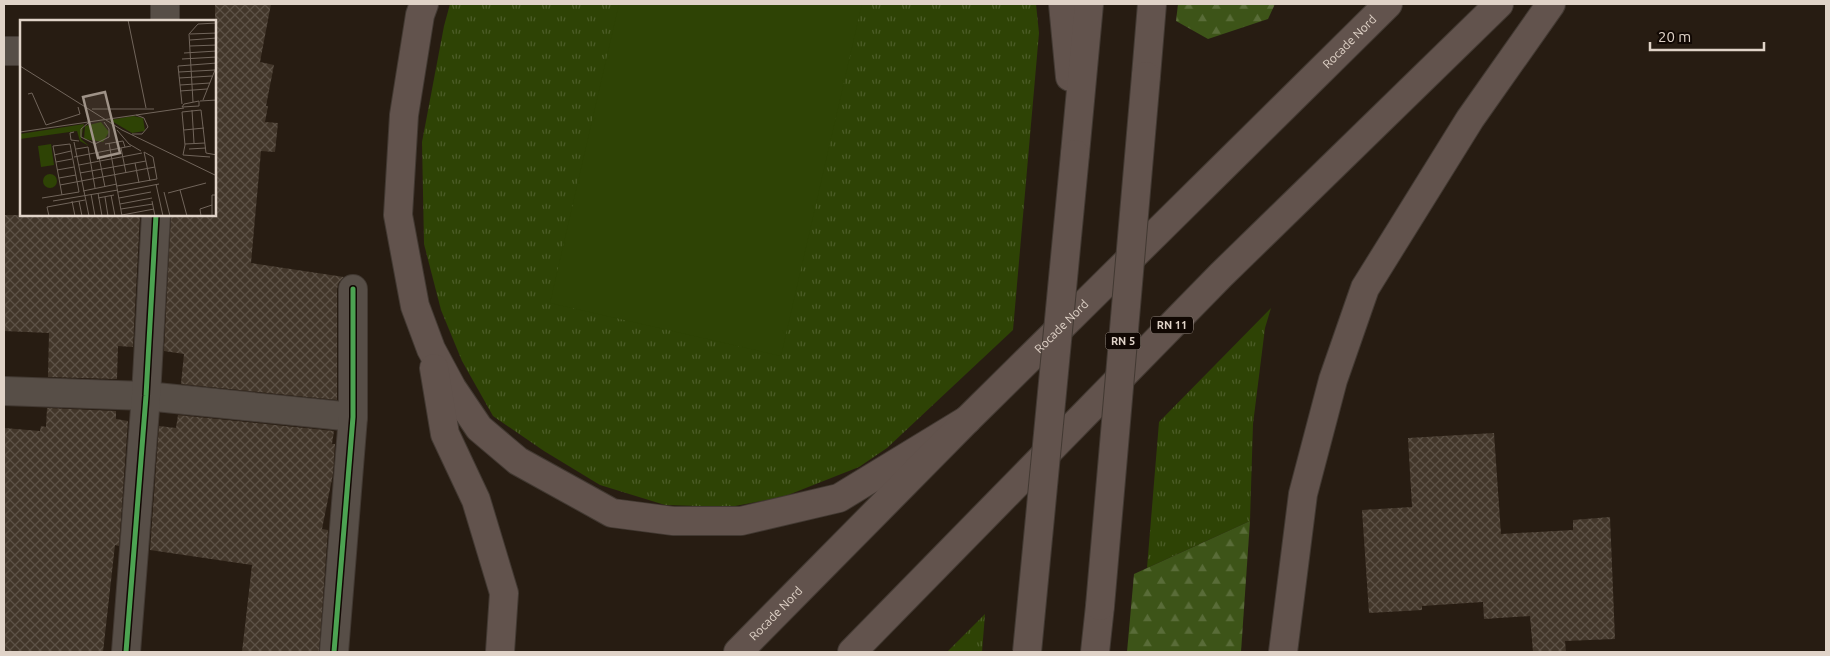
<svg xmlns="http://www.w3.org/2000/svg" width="1830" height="656" font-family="Ubuntu,sans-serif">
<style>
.grass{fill:url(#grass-tufts)}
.forest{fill:url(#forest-firs)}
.garden{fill:#2e4305}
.building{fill:url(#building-cross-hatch)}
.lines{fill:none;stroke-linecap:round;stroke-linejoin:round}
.minor-casing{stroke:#423932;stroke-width:30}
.highway-casing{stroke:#423932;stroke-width:30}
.minor{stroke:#574e47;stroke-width:28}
.highway{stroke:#62534d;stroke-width:28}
.highway-bridge-casing{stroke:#423932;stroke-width:30;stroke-linecap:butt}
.highway-bridge{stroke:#62534d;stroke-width:28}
.cycleway-casing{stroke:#110803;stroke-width:8}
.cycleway{stroke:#4ca352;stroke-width:5}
.labels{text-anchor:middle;stroke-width:4.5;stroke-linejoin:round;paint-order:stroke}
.shield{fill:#110803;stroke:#a2968d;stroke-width:1}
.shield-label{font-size:11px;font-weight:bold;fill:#e0d3c8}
.street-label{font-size:12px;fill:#e0d3c8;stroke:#110803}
.inset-road{fill:none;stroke:#71655b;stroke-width:1}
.view{fill:#9f9388;fill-opacity:0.15;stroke:#9f9388;stroke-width:2.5}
.inset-edge{fill:none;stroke:#e0d3c8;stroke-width:2.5}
</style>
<defs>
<pattern id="grass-tufts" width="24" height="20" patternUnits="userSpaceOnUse" patternTransform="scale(1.25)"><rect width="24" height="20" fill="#2e4305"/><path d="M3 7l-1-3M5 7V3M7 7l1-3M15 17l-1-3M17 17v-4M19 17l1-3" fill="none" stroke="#4c5d28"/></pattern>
<pattern id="forest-firs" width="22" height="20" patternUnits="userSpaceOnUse" patternTransform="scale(1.25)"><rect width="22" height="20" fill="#3d5418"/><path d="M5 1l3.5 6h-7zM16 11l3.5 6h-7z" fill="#596c38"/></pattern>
<pattern id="building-cross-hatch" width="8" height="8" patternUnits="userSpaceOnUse" patternTransform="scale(1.25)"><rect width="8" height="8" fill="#42362a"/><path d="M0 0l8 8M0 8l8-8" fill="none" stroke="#5d5247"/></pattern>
</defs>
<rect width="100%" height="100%" fill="#271c12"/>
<g class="grass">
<path d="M 450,4 L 1036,4 L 1039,33 L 1013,330 L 887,448 L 859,467 L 783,497 L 730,507 L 665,505 L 600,485 L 544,451 L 493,416 L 462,361 L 441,310 L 424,244 L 422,142 L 444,26 Z"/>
<path d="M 1271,308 L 1265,328 L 1253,424 L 1250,521 L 1147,568 L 1159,422 Z"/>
<path d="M 985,614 L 982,652 L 947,652 Z"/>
</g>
<g class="forest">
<path d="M 1178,4 L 1275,4 L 1268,19 L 1208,39 L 1176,21 Z"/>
<path d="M 1250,521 L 1241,652 L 1127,652 L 1134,574 Z"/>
</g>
<path class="garden" d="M 619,4 L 862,4 L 781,356 L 550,303 Z"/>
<g class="building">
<path d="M 215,4 L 271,4 L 260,62 L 274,65 L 266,106 L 268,106 L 265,122 L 278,123 L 275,152 L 261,151 L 251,263 L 344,277 L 339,282 L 337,289 L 337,400 L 181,384 L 184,354 L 164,351 L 171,215 L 215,215 Z"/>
<path d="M 4,215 L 140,215 L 133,347 L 118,346 L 117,379 L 48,377 L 49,333 L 4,331 Z"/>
<path d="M 47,408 L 116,411 L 116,419 L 128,421 L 119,546 L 115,545 L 103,652 L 4,652 L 4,428 L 40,431 L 41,426 L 46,427 Z"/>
<path d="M 178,415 L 334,431 L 332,444 L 335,444 L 333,474 L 322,529 L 328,530 L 319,652 L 242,652 L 252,565 L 150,550 L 159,426 L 176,428 Z"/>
<path d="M 1494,433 L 1501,534 L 1573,530 L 1573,520 L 1610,517 L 1615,639 L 1565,641 L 1566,652 L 1533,652 L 1530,616 L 1484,619 L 1483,602 L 1422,606 L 1422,610 L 1369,613 L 1362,510 L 1412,507 L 1408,438 Z"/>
</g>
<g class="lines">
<defs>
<g id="minor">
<path d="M 165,21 L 165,4"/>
<path d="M 4,51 L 21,51"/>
<path d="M 4,391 L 146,396 L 353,417"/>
<path d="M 126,652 L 146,396 L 156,215"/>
<path d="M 334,652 L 353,417 L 353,289"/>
</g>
<g id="highway">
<path d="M 424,4 L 420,15 L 404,115 L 398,215 L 415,306 L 431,349 L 452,388 L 479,428 L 518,461 L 612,513 L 673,521 L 741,521 L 839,498 L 967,420"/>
<path d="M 1063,4 L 1070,77"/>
<path d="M 1146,76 L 1152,4"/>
<path d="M 1075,154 L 1089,4"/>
<path d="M 434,368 L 445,434 L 476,500 L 504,593 L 500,652"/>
<path id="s1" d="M 738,652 L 967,420 L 1388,4"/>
<path d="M 852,652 L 1221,275 L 1499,4"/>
<path d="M 1095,652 L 1100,606"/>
<path d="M 1283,652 L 1303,494 L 1333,380 L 1365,288 L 1470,119 L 1551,4"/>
</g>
</defs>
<use href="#minor" class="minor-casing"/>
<use href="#highway" class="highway-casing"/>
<use href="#minor" class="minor"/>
<use href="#highway" class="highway"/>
<defs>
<g id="highway-bridge">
<path d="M 1100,606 L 1146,76"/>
<path d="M 1027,652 L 1075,154"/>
</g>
</defs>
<use href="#highway-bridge" class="highway-bridge-casing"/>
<use href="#highway-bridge" class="highway-bridge"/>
<defs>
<g id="cycleway">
<path d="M 126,652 L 146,396 L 156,215"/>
<path d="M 334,652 L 353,417 L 353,289"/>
</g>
</defs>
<use href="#cycleway" class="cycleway-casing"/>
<use href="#cycleway" class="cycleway"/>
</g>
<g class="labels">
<g class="shield">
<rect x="1151" y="316.5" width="42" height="17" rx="4"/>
<rect x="1105.5" y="332.5" width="35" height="17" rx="4"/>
</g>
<g class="shield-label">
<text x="1172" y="329">RN 11</text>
<text x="1123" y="345">RN 5</text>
</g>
<g class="street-label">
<text dy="4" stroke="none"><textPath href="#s1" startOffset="864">Rocade Nord</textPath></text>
<text dy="4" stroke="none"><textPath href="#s1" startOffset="459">Rocade Nord</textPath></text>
<text dy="4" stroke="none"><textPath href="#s1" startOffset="54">Rocade Nord</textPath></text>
</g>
</g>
<g transform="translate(20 20)">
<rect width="196" height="196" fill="#271c12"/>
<path d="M 113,96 L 123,98 L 125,111 L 112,113 L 90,100 ZM 81,102 L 89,112 L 83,122 L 64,119 L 65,106 ZM 64,104 L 61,119 L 69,126 L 60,121 L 57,111 L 0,119 L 0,114 Z" fill="#2e4305"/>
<path d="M 31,124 L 34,145 L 21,147 L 18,126 ZM23 161a7 7 0 1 1 14 0a7 7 0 1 1-14 0Z" fill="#2e4305"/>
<path class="inset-road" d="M 108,0 L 126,88M 170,14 L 197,13M 170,20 L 197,18M 170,26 L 197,25M 164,33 L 197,31M 162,39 L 197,37M 0,46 L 102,110 L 197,156M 159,52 L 195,50M 159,58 L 192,56M 160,65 L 190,63M 160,71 L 187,69M 8,74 L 12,73 L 26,105M 183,80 L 197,45M 179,81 L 179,86 L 162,87 L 164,84 ZM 180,81 L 197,80M 173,82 L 169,14 L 178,4 L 197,3M 162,84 L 158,46 L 197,43M 72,89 L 134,89M 172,90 L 174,123M 181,90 L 162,92 L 165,125 L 163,135 L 190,137M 181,90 L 186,133 L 197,135M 68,103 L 61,109 L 61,117 L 75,124 L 89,117 L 89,109 L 84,102M 26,105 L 60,94 L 58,87M 97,110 L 109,124 L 121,131M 164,110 L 184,108M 0,112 L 164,88M 54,112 L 50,113 L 51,120 L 59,121M 112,114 L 122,114 L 128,107 L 124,98 L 116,95M 54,122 L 69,196M 89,123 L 102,196M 85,124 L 103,121 L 105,127M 165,124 L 185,123M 101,128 L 106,153M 56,129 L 68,127 L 75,168M 169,129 L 186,128M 78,132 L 85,167M 124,132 L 130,161M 34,135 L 51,131M 54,137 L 111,126M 36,142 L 52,139M 115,143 L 119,163M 59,145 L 122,133M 37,150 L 54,147M 60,153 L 126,141M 39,158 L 56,155M 136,164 L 143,196M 40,165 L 135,147M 97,166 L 137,159 L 133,137 L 124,132M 160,170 L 167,196M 63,171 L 97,164M 98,172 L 139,164M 144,172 L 150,196M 78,173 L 82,196M 148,173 L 186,163M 71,174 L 75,196M 91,175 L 95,196M 85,177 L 88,196M 22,178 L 59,172 L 50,124 L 33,126 L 42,175M 78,178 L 94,175M 99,178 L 131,172M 33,181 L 98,170M 52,181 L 55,196M 59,181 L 62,196M 132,181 L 135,196M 100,184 L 132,178M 101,189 L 133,184M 102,195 L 134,189M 29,196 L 27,187 L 65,180M 181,196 L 180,189 L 192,185M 192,196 L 192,175 L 197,175"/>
<path class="view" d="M 85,72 L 100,133 L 78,138 L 63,77 Z"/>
<rect width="196" height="196" class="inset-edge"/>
</g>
<rect width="1830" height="656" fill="none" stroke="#e0d3c8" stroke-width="10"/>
<path d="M1650 42v8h114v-8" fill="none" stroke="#e0d3c8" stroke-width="2.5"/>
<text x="1658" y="42" font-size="15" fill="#e0d3c8" stroke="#110803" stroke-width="4" paint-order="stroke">20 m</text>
</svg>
